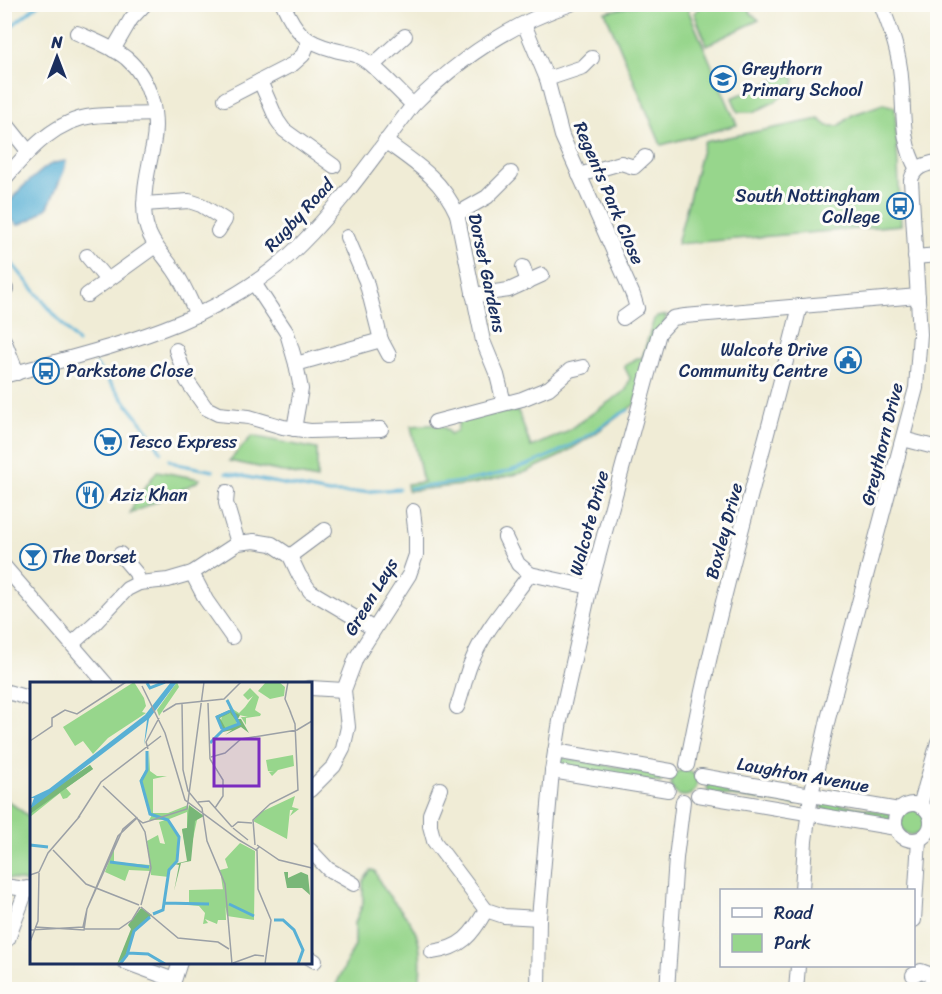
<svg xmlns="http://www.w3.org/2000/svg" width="942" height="994" font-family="Sriracha,sans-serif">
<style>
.green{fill:#97d68c;stroke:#598275;stroke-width:1.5}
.water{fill:#58b0d5;stroke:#3a709a;stroke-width:1.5}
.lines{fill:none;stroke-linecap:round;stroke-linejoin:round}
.stream{stroke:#58b0d5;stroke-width:3}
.minor-casing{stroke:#868e9a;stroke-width:16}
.minor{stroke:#fff;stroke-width:14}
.labels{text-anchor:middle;stroke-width:6;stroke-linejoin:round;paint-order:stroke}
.poi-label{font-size:18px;fill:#1b2f5e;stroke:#fdfcf7;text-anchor:start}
.street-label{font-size:18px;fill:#1b2f5e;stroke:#fdfcf7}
.inset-river{fill:none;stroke:#58b0d5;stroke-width:3}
.inset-road{fill:none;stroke:#9ba0a6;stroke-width:1.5}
.view{fill:#7b2cbf;fill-opacity:0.15;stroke:#7b2cbf;stroke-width:3}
.inset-edge{fill:none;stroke:#1b2f5e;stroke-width:3}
</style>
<rect width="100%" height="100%" fill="#fdfcf7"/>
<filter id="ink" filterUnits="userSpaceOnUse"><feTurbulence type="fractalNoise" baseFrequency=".0167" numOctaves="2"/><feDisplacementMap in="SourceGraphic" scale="12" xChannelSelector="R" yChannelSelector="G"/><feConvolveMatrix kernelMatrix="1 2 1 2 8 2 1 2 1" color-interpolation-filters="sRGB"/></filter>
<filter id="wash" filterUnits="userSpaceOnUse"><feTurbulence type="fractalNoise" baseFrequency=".008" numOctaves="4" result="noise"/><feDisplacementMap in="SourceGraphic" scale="24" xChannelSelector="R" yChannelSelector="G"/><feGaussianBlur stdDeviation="1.35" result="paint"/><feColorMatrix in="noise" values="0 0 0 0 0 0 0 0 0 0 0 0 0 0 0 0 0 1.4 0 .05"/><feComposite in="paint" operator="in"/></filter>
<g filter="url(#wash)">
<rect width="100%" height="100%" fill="#f0ecd6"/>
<g class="green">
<path d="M 637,5 L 686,5 L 737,125 L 661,145 L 605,12 Z"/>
<path d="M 703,5 L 747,5 L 751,13 L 759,20 L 707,45 L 694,13 Z"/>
<path d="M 792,73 L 795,81 L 793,86 L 776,101 L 754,112 L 738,112 L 732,98 Z"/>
<path d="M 883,104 L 895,107 L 901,225 L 677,244 L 704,142 L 819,119 L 828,126 L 839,126 L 852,115 Z"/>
<path d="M 667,315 L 635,404 L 592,436 L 560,456 L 526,472 L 473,484 L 408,491 L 407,484 L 423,482 L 411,426 C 425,426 442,420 450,434 L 457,431 L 459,421 L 496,413 L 518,411 L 531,447 L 564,433 L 626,390 L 630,378 L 624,366 L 637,358 L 642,358 L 654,319 L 657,317 Z"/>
<path d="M 252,436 L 317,449 L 317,479 L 229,461 Z"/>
<path d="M 157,471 L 200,479 L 197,482 L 130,514 L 135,501 Z"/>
<path d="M 565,758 L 662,775 L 663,779 L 660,783 L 564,768 L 560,765 L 561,759 Z"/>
<circle cx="684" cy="783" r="13"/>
<path d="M 712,783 L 793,797 L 797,800 L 796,805 L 711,793 L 707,790 L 708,786 Z"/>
<path d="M 4,798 L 31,818 L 31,883 L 5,878 Z"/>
<path d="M 828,802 L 888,813 L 892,816 L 891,821 L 822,809 L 823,804 Z"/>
<circle cx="913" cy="822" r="13"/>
<path d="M 371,870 L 375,871 C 384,897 403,907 414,929 C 423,945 421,972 419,989 L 334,989 L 355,945 L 355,923 L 363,903 L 363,881 Z"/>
</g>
<path class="water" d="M 66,161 L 64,171 L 48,207 L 32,219 L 18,225 L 10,218 L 5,210 C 13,195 21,188 33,178 C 47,167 47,163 66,161 Z"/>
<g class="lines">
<g class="stream">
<path d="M 4,32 L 39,4"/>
<path d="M 4,254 L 78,343"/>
<path d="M 96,365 L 150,433 L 161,452"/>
<path d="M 169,460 L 177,464 L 213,471"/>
<path d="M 226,473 L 329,493 L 346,493 L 399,489"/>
<path d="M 410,488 C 473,482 522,473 577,442 C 595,432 610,419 628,410"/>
</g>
</g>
</g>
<g filter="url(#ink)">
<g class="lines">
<defs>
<g id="minor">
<path d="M 283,4 C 296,33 304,42 335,50 C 342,52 351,53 358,56 C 378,67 396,89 413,105"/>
<path d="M 881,4 C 889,25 897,46 900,68 C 905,101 899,140 917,169"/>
<path d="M 524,24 L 547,79 L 562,136 L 633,295 L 637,308 L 623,318"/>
<path d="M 77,33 C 93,40 112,47 126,58 C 151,79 159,115 153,146 C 148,170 142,194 145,219 C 148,240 162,253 174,270 C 184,284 190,300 197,315"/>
<path d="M 113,50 L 131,19 L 145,4"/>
<path d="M 372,66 L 405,36"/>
<path d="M 547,79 L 583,67 L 592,58"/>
<path d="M 260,81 L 277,120 L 284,130 L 334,166"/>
<path d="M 225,99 L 293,64 L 303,55 L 309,41"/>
<path d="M 4,103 L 5,103"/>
<path d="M 4,121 L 28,151"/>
<path d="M 385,141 C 415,163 441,178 457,214 L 483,341 L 497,375 L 504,403"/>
<path d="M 579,175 L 621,163 L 634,167 L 645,157"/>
<path d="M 7,176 C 29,150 56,120 93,116 C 113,114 134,115 154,114"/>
<path d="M 144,204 L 189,201 L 201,205 L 225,220 L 218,231"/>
<path d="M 457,214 L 487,197 L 511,173"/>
<path d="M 347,237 L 366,281 L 381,340 L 389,355"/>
<path d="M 87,256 L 107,280"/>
<path d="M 915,257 L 938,255"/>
<path d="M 523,267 L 528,282"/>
<path d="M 254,283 L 287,333 L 296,364 L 301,389 L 294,429"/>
<path d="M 4,291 L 6,289"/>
<path d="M 87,295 L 155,246"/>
<path d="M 473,295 L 509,290 L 542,275"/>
<path d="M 4,340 L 17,373"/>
<path d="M 176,350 L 187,381 L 206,408 L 218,414 L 249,417 L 283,427 L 310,431 L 381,429"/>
<path d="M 296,364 L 381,340"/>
<path d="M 4,376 C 109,347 222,324 301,244 C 343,202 377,152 413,105 C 457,60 511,24 571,4"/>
<path d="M 435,422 L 522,399 L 549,388 L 570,370 L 583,367"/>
<path d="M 903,439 L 938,448"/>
<path d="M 227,492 L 226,503 L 238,543"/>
<path d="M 505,537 L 518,564 L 530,574"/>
<path d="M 120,554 L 136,573 L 139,583"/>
<path d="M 290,556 L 325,530"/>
<path d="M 4,566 L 106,684"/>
<path d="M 192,573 L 206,600 L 232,637"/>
<path d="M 72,644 L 95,623 L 127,589 L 139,583 L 168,580 L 192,573 L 238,543 L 254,541 L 272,544 L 290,556 L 299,575 L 310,591 L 374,629"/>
<path d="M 310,688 L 344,690"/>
<path d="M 4,691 L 32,699"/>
<path d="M 457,707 C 463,692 465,677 471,663 C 484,630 510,602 530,574 L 590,587"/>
<path d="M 555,751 L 671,771"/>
<path d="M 687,765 C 716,610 762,459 800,306"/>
<path d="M 552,771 L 668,790"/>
<path d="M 701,776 L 899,810"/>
<path d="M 440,789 L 430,814 L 430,826 L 434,841 L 486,910 L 504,916 L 539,918"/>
<path d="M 310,790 L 334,766 L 343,749 L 348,727 L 344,690 L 356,658 L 409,575 L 416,555 L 416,536 L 413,511"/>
<path d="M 698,795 L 896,828"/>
<circle cx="913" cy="822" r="18"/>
<path d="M 920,806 L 938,742"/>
<path d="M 310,850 L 328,869 L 354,884"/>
<path d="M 4,886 L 32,890"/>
<path d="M 802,890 L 805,841 L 811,795 L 828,719 L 916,388 L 920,334 L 911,180 C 914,167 925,164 938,162"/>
<path d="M 914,920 L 919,840"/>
<path d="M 8,939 L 27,888"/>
<path d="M 432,952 C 462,948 472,935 486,910"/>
<path d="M 310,958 L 315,961"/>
<path d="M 125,962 L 174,980"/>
<path d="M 913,975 L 921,971 L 929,974 L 934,981 L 934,990"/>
<path d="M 171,990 L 180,962"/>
<path d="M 538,990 L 539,918 L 552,771 L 560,721 L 590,587 L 659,333 L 673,318 L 685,316 L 918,296"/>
<path d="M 667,990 L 676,858 L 683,801"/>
<path d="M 796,990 L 798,966"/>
</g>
</defs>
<use href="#minor" class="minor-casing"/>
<use href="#minor" class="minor"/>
</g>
</g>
<defs>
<symbol id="school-ring" viewBox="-11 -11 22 22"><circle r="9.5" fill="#fdfcf7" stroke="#1f6fb2" stroke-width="1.5"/><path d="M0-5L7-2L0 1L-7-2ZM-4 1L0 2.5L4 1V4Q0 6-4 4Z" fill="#1f6fb2"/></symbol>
<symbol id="bus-ring" viewBox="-11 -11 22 22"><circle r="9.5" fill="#fdfcf7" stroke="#1f6fb2" stroke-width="1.5"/><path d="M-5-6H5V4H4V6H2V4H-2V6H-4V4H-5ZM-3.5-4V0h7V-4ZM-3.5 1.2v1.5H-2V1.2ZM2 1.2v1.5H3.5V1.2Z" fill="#1f6fb2"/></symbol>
<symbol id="civic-ring" viewBox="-11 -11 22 22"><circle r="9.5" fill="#fdfcf7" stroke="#1f6fb2" stroke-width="1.5"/><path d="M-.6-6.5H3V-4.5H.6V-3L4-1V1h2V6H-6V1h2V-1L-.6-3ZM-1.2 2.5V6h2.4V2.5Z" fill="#1f6fb2"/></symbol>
<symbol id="supermarket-ring" viewBox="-11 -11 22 22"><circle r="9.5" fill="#fdfcf7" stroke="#1f6fb2" stroke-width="1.5"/><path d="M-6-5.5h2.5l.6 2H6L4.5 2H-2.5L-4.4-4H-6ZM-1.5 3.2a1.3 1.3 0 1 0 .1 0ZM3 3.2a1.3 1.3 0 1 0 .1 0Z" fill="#1f6fb2"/></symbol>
<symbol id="restaurant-ring" viewBox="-11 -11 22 22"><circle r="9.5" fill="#fdfcf7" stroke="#1f6fb2" stroke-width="1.5"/><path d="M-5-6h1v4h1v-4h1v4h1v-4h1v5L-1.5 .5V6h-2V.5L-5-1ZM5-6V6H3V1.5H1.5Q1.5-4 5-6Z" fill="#1f6fb2"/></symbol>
<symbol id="bar-ring" viewBox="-11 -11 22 22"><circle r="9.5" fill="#fdfcf7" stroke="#1f6fb2" stroke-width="1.5"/><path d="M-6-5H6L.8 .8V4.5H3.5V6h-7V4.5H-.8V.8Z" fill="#1f6fb2"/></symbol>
</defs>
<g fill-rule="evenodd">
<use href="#school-ring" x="708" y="64" width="30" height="30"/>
<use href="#bus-ring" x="885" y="191" width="30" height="30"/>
<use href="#civic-ring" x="833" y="345" width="30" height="30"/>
<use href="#bus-ring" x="31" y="356" width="30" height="30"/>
<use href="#supermarket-ring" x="93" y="427" width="30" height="30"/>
<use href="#restaurant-ring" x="75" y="480" width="30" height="30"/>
<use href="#bar-ring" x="18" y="542" width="30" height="30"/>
</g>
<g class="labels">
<g class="poi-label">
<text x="742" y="75">Greythorn<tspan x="742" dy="21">Primary School</tspan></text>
<text x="880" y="202" text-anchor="end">South Nottingham<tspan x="880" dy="21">College</tspan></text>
<text x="828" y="356" text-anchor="end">Walcote Drive<tspan x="828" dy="21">Community Centre</tspan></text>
<text x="66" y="377">Parkstone Close</text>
<text x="128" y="448">Tesco Express</text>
<text x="110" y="501">Aziz Khan</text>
<text x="52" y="563">The Dorset</text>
</g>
<g class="street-label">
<text transform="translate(609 193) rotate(67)" y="6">Regents Park Close</text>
<text transform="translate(299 215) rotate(-47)" y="6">Rugby Road</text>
<text transform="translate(487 273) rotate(78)" y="6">Dorset Gardens</text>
<text transform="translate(882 444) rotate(-76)" y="6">Greythorn Drive</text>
<text transform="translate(589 523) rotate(-75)" y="6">Walcote Drive</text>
<text transform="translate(724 531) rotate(-75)" y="6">Boxley Drive</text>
<text transform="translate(371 597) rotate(-59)" y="6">Green Leys</text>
<text transform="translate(803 775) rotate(10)" y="6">Laughton Avenue</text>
</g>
</g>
<g transform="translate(30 682)">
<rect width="282" height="282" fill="#f0ecd6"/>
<path d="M 104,0 L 114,16 L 116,24 L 112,30 L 116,31 L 78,56 L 63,72 L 53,59 L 45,64 L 33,45 ZM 147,0 L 149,5 L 129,34 L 127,28 ZM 236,0 L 249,0 L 255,5 L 254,14 L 240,17 L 228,9 ZM 220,6 L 229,15 L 225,28 L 231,32 L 230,34 L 216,36 L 216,43 L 211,35 L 218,35 L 205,32 L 201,26 L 209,31 L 215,25 L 223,14 L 218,18 L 213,13 ZM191 39a8 8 0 1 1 16 0a8 8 0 1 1-16 0ZM 119,68 L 120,89 L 127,94 L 137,94 L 123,97 L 123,131 L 138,131 L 158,123 L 160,133 L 167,138 L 158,180 L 152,147 L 157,146 L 157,130 L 137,138 L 148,154 L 146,180 L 139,186 L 139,195 L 121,193 L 117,159 L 128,153 L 130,161 L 135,162 L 129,140 L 135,138 L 119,138 L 122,133 L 113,111 L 111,96 L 118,88 ZM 263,73 L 264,84 L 248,88 L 242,94 L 239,90 L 244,90 L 238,89 L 236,78 ZM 60,83 L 63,87 L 36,106 L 41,112 L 37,116 L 33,117 L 30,111 L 0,135 L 0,127 L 16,113 ZM 265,114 L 262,125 L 269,127 L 260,134 L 263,128 L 260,128 L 257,157 L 223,139 L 231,130 ZM 210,161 L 225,169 L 224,238 L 197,234 L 190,188 L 198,186 L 195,177 ZM 84,166 L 84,180 L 120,183 L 120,189 L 99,188 L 95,199 L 75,190 ZM 195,207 L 196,238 L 188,238 L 187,242 L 175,237 L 178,241 L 173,242 L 175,231 L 169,224 L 159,223 L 159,208 Z" fill="#97d68c"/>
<path d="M 197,16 L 202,29 L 210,33 L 208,37 L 211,37 L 219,51 L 211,45 L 195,53 L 202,48 L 193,50 L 186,34 L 200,28 ZM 200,31 L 208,41 L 196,47 L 190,36 ZM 60,83 L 63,87 L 0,132 L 0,127 L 15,113 ZM 159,123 L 174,134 L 165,139 L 161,179 L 151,181 L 144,209 L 149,183 L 144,182 L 157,179 L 152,147 L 157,146 ZM 254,190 L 258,190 L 258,196 L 271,190 L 278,193 L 280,213 L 272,206 L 257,206 ZM 111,226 L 122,233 L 105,248 L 95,275 L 87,282 L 101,247 L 98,243 Z" fill="#79b778" fill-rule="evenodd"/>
<path d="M 141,0 L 147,0 L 119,37 L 116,54 L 114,63 L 117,38 L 0,127 L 4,116 L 0,116 L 19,107 L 115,33 Z" fill="#58b0d5"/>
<path class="inset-river" d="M 117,1 L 120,6 L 135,0M 192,47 L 187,35 L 200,29M 180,61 L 193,48 L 209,42 L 197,18M 117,69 L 117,88 L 111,99 L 120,132 L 138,138 L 149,155 L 147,179 L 139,188 L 133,228 L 123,232M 0,163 L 18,165M 80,180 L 119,185M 134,221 L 179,222M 199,222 L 224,234M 244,238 L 253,238 L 264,248 L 273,268 L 268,282M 98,271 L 118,272 L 135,282M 90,282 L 97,273 L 104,249 L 120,235"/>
<path class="inset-road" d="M 258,0 L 255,17 L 261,31M 112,4 L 135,51 L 155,118 L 209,158 L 226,168 L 229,165M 152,21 L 153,88 L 158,109 L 172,126 L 177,159 L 195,202 L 202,282M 178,21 L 180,77M 133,30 L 146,22 L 194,17 L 211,0M 0,59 L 22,44 L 22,36 L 35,28 L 47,32 L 96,0M 118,67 L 116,60 L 129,36M 181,75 L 195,71 L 211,57 L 267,48 L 282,39M 180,77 L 193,98 L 193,114 L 185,126M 73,104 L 107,136M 168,120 L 179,119 L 202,145M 48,136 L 71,100 L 131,54M 202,145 L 208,140 L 222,141M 203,146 L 218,158M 225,163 L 223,138 L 240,122 L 268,108 L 265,42 L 260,29M 227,163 L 249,178 L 282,186M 23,168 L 56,202 L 109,223M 227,168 L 228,207 L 241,238 L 235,282M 0,193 L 9,190 L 18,171 L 50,134M 111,225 L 148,256 L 188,260 L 199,267M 5,245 L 54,248 L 57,227 L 88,154 L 107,136 L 115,150 L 121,186 L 111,223M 54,247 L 89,247 L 102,238 L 110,225M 0,248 L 53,245 L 57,227 L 93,147 L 106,136 L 113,141 L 157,127 L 174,0M 0,260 L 8,239 L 9,191M 203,281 L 225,273 L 234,274"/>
<path class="view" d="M 184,57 L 229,57 L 229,104 L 184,104 Z"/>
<rect width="282" height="282" class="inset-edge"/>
</g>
<rect width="942" height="994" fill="none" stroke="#fdfcf7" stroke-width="24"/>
<rect x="720" y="889" width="195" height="78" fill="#fdfcf7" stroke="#a3aaba" stroke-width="1.5"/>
<rect x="732" y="908" width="30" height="9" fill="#ffffff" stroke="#a3aaba" stroke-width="1.5"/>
<text x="774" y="919" font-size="18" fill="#1b2f5e">Road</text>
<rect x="732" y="934" width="30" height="18" fill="#97d68c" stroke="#a3aaba" stroke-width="1.5"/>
<text x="774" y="949" font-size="18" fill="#1b2f5e">Park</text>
<g transform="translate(57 57)" stroke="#fdfcf7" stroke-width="4.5" paint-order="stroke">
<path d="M0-4.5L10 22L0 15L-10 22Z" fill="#1b2f5e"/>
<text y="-9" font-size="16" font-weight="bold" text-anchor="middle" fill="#1b2f5e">N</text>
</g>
</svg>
